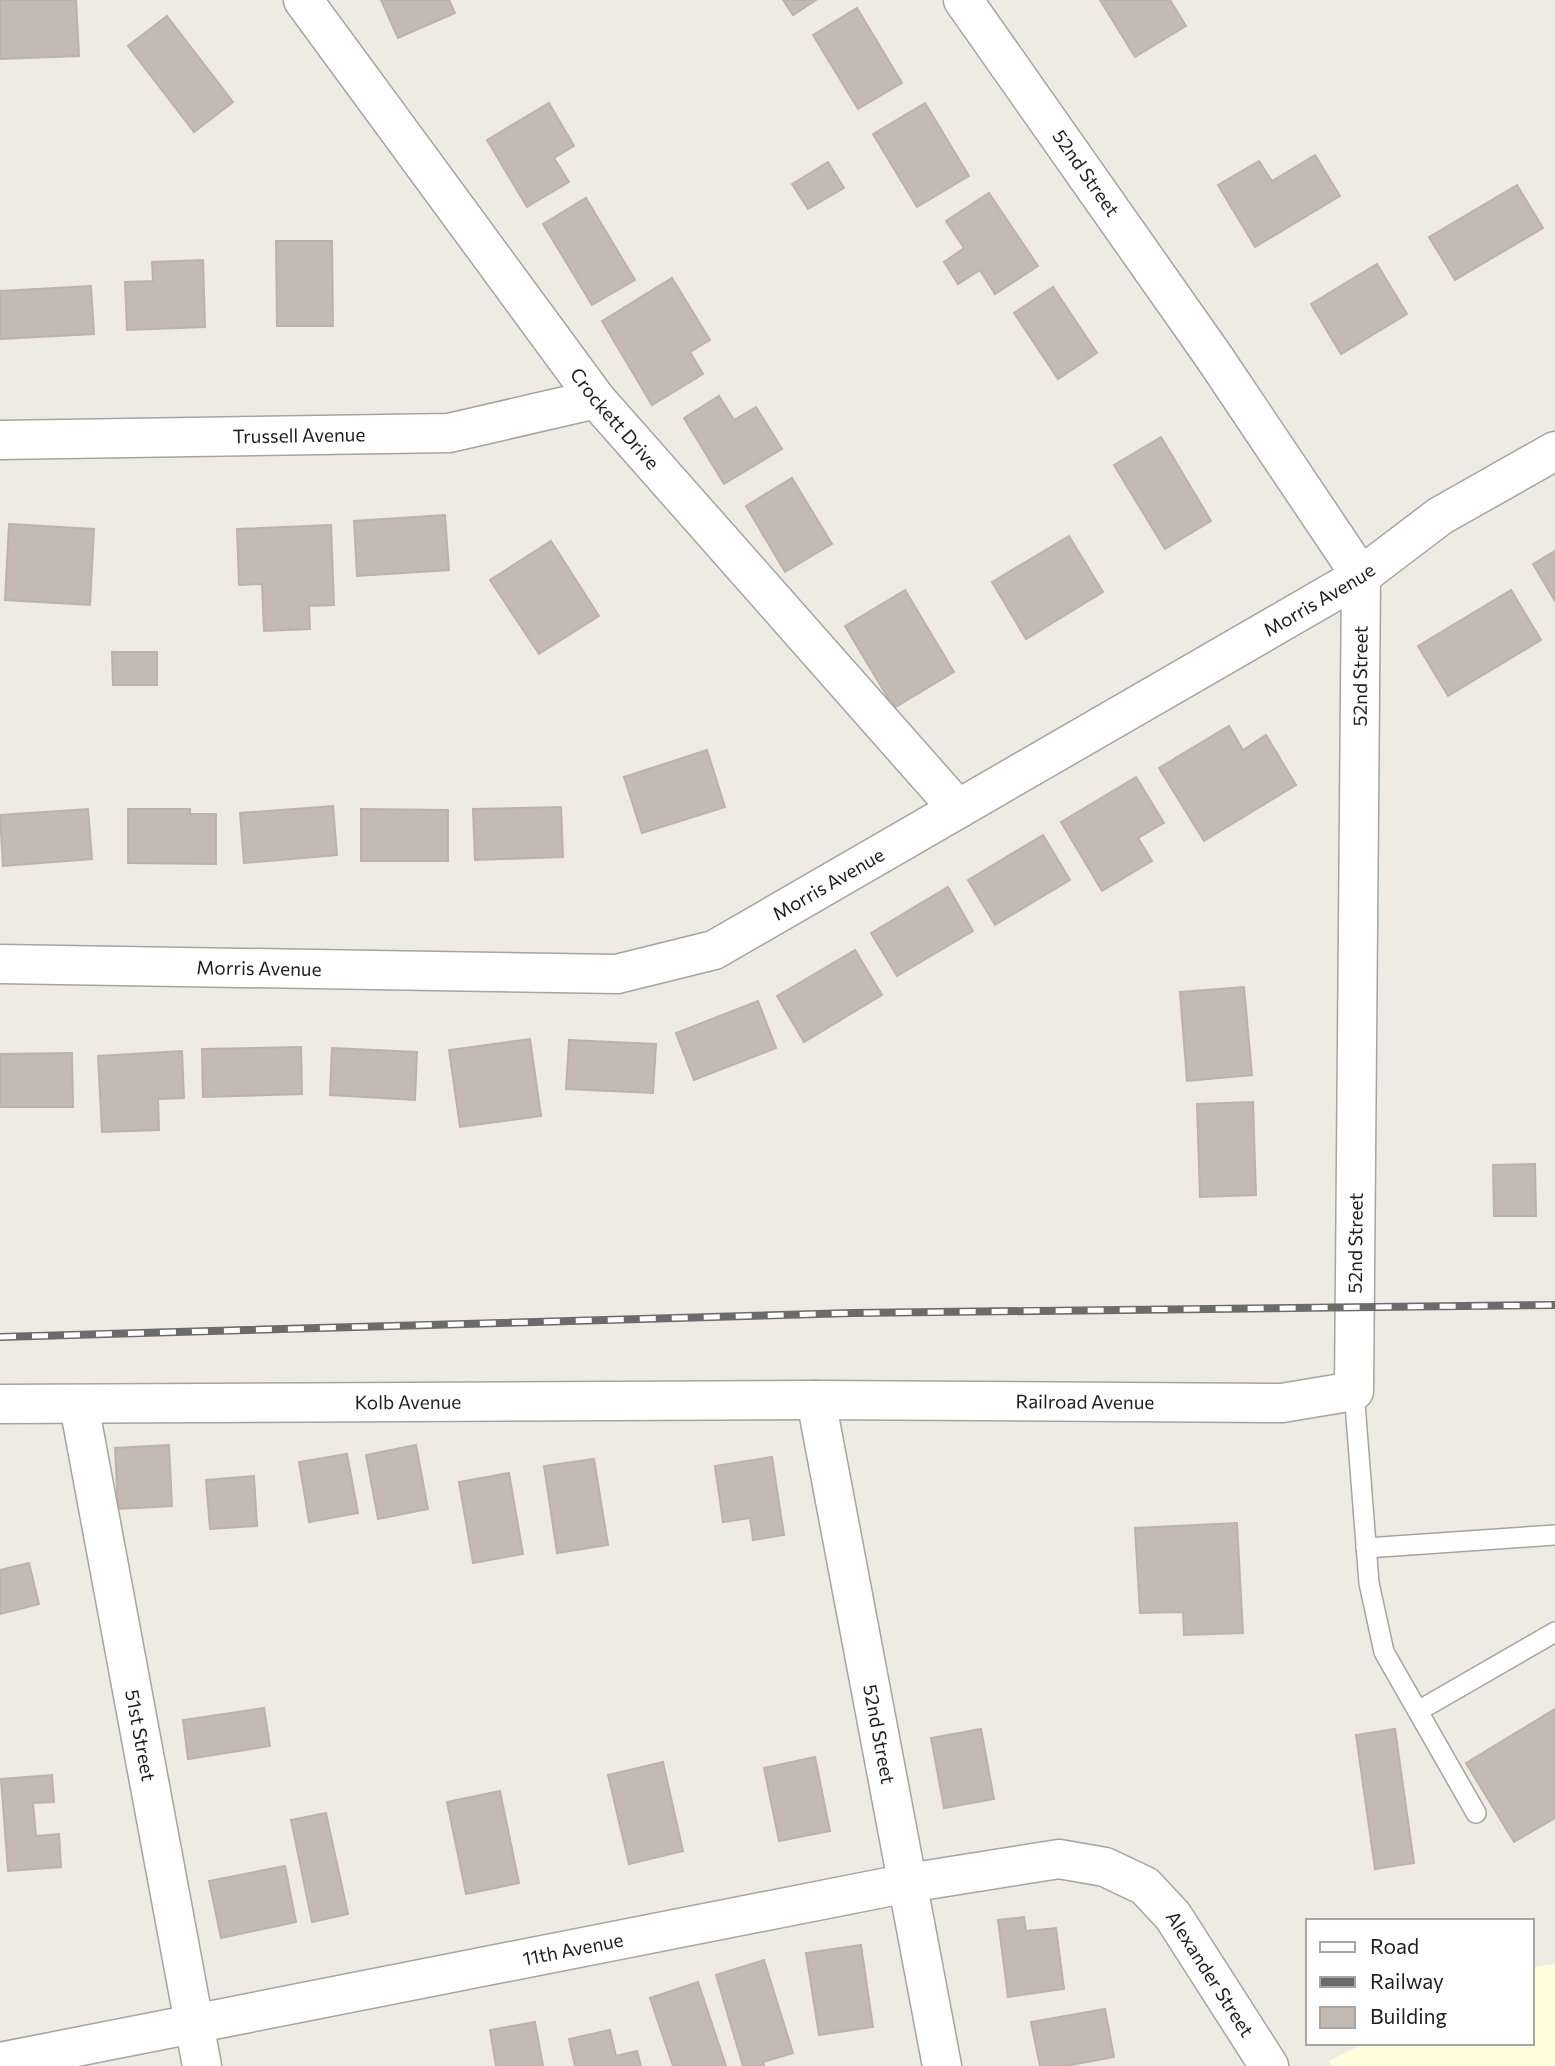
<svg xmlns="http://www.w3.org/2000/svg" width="1555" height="2066" font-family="Commissioner,sans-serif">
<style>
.education{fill:#fefedc}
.building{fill:#c3bab3;stroke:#bfb1a6;stroke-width:2}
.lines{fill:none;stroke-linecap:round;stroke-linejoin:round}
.service-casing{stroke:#a4a4a4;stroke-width:22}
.minor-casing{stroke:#a4a4a4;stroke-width:41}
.service{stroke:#fff;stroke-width:19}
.minor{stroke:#fff;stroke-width:38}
.rail-casing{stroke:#6b6b6b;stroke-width:8}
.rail{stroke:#fff;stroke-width:5;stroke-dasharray:16;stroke-linecap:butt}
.labels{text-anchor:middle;stroke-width:5;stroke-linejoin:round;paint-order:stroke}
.street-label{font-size:19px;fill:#1d1d1d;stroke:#fff}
</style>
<rect width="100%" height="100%" fill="#eeebe3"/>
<path class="education" d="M 1555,1964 L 1555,2066 L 1332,2066 L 1329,2061 L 1365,2043 L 1532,2043 L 1532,1967 Z"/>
<g class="building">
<path d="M 0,0 L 76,0 L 79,56 L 0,59 Z"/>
<path d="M 381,0 L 449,0 L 455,13 L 398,38 Z"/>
<path d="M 783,0 L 816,0 L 793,15 Z"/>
<path d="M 1100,0 L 1170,0 L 1186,26 L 1135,57 Z"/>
<path d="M 857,8 L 902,83 L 858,109 L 813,35 Z"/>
<path d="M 167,16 L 233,102 L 194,132 L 128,46 Z"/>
<path d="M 549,103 L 574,146 L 554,158 L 569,182 L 527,207 L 487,140 Z"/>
<path d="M 925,103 L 969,176 L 917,207 L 873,134 Z"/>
<path d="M 1315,155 L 1340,196 L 1255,247 L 1218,185 L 1259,161 L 1272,181 Z"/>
<path d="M 828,162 L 844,188 L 808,209 L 792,184 Z"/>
<path d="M 1517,185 L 1543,228 L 1455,280 L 1429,237 Z"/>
<path d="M 989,193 L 1038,266 L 995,294 L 980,270 L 958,284 L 944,262 L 964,248 L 946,221 Z"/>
<path d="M 586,198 L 635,280 L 592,305 L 543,224 Z"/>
<path d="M 276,241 L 332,241 L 333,326 L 277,326 Z"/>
<path d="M 203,260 L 205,327 L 127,330 L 125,282 L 153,281 L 152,262 Z"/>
<path d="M 1377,264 L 1407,314 L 1341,354 L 1311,304 Z"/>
<path d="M 672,278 L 710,340 L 690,352 L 703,374 L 652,405 L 602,321 Z"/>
<path d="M 91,286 L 94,334 L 0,339 L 0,291 Z"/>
<path d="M 1053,287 L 1097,353 L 1058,379 L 1014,313 Z"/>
<path d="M 719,396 L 734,420 L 756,407 L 782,449 L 724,484 L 684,418 Z"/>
<path d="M 1161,437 L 1211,521 L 1165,549 L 1114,465 Z"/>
<path d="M 792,478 L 832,544 L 785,572 L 746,506 Z"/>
<path d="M 445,515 L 449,570 L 357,576 L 354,521 Z"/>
<path d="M 9,524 L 94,529 L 90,605 L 5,600 Z"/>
<path d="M 331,525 L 334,605 L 309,606 L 310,629 L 264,631 L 262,584 L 239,585 L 237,529 Z"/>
<path d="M 1069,536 L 1103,592 L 1026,639 L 992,582 Z"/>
<path d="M 551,541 L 599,616 L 539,654 L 490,580 Z"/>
<path d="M 1555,551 L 1555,601 L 1533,564 Z"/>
<path d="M 905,590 L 954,672 L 894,708 L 845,626 Z"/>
<path d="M 1511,590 L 1541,640 L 1448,696 L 1418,646 Z"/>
<path d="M 112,652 L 157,652 L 157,685 L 113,685 Z"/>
<path d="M 1229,726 L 1243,750 L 1266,735 L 1296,785 L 1204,841 L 1159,768 Z"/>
<path d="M 707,750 L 725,807 L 642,833 L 624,777 Z"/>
<path d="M 1136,777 L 1164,823 L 1138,838 L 1152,861 L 1102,891 L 1061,822 Z"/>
<path d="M 333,806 L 337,855 L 244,863 L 240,813 Z"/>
<path d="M 561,807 L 563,857 L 475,860 L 473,809 Z"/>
<path d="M 88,809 L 92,859 L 3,866 L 0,815 Z"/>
<path d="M 128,809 L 190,809 L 190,814 L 216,814 L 216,864 L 128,863 Z"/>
<path d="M 361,809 L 448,810 L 448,861 L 361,861 Z"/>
<path d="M 1043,835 L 1070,880 L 995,925 L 968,880 Z"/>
<path d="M 948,887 L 973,931 L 897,976 L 871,933 Z"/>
<path d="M 855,950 L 882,995 L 804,1042 L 777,996 Z"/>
<path d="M 1244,987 L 1252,1075 L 1187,1081 L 1180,992 Z"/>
<path d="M 758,1001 L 776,1048 L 694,1080 L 676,1033 Z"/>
<path d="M 530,1039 L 541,1116 L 460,1127 L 449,1050 Z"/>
<path d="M 569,1040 L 656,1044 L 653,1093 L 566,1089 Z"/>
<path d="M 301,1047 L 302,1094 L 203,1097 L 202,1049 Z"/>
<path d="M 332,1048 L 417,1052 L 415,1100 L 330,1095 Z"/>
<path d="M 182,1051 L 184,1098 L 158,1099 L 159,1130 L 102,1132 L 98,1056 Z"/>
<path d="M 72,1053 L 73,1107 L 0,1107 L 0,1054 Z"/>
<path d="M 1253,1102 L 1256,1195 L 1200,1197 L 1197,1104 Z"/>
<path d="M 1535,1164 L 1536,1216 L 1494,1216 L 1493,1165 Z"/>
<path d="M 169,1445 L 172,1506 L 118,1509 L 115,1448 Z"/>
<path d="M 416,1445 L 428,1509 L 378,1519 L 366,1455 Z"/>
<path d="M 347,1454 L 358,1513 L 309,1522 L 299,1462 Z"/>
<path d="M 772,1457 L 784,1535 L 753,1540 L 750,1518 L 723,1522 L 715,1466 Z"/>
<path d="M 594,1459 L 608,1545 L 557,1553 L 544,1466 Z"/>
<path d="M 509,1473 L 523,1554 L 473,1563 L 459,1482 Z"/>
<path d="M 254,1476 L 257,1526 L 210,1529 L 206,1480 Z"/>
<path d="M 1237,1523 L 1243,1633 L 1184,1635 L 1183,1612 L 1140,1613 L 1135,1528 Z"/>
<path d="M 29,1563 L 39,1604 L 0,1614 L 0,1570 Z"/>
<path d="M 264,1708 L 270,1746 L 188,1759 L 183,1720 Z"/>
<path d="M 1555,1709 L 1555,1818 L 1514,1842 L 1466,1763 Z"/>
<path d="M 981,1729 L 994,1799 L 944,1808 L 931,1738 Z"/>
<path d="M 1395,1729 L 1414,1863 L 1375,1869 L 1356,1735 Z"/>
<path d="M 815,1757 L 830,1831 L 779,1841 L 764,1768 Z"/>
<path d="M 663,1762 L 683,1851 L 629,1864 L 608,1775 Z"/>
<path d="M 52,1775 L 54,1802 L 33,1803 L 36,1836 L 59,1834 L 61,1867 L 8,1871 L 1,1779 Z"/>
<path d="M 500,1791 L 519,1883 L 466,1894 L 447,1802 Z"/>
<path d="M 326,1813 L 348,1914 L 312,1922 L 291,1820 Z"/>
<path d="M 285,1866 L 296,1922 L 221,1938 L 209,1881 Z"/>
<path d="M 1024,1917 L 1026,1931 L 1056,1928 L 1064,1989 L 1008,1997 L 998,1920 Z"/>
<path d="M 861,1945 L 873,2027 L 819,2035 L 806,1953 Z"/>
<path d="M 764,1960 L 793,2053 L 763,2062 L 764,2066 L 743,2066 L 716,1975 Z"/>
<path d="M 698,1982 L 726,2066 L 673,2066 L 650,1998 Z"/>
<path d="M 1105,2009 L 1114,2057 L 1066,2066 L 1040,2066 L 1031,2022 Z"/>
<path d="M 535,2022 L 543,2066 L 496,2066 L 490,2030 Z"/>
<path d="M 610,2030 L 616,2056 L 637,2051 L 641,2066 L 575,2066 L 569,2039 Z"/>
</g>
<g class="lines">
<defs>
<g id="service">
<path d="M 1354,1391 L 1369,1583 L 1384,1652 L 1476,1813"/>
<path d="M 1366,1548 L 1555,1535"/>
<path d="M 1418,1711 L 1555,1632"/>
</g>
<g id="minor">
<path id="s1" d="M 303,0 L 596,399 L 958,809"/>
<path id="s2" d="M 0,440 L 449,433 L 596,399"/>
<path id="s3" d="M 0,964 L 617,974 L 714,950 L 1361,576 L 1440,516 L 1555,451"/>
<path id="s4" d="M 816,1400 L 942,2066"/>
<path id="s5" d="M 0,1404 L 816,1400 L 1282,1403 L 1354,1391 L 1361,576 L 1214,357 L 963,0"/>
<path id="s6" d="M 79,1405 L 202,2066"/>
<path id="s7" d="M 0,2062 L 908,1883 L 1059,1859 L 1105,1867 L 1145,1886 L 1173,1916 L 1269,2066"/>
</g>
</defs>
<use href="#service" class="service-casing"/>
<use href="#minor" class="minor-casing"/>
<use href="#service" class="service"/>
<use href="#minor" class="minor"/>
<defs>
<path id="rail" d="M 0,1337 L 853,1313 L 1555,1305"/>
</defs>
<use href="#rail" class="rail-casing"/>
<use href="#rail" class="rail"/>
</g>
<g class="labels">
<g class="street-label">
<text transform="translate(1086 173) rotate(55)" y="7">52nd Street</text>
<text dy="7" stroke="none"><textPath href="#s1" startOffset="522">Crockett Drive</textPath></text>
<text dy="7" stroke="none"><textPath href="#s2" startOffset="299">Trussell Avenue</textPath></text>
<text dy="7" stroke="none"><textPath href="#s3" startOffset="1416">Morris Avenue</textPath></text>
<text dy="7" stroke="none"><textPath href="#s5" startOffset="2070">52nd Street</textPath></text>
<text dy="7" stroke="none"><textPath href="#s3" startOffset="849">Morris Avenue</textPath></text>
<text dy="7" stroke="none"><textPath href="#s3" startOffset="259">Morris Avenue</textPath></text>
<text dy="7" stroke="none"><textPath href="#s5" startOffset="1503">52nd Street</textPath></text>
<text dy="7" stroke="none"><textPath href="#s5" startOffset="1085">Railroad Avenue</textPath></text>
<text dy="7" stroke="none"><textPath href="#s5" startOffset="408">Kolb Avenue</textPath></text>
<text dy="7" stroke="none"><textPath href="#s4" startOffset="340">52nd Street</textPath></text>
<text dy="7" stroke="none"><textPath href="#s6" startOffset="336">51st Street</textPath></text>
<text dy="7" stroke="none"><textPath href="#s7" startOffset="584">11th Avenue</textPath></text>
<text dy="7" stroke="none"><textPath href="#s7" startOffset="1279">Alexander Street</textPath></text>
</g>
</g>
<rect x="1306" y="1919" width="228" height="126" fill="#ffffff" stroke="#a5a5a5" stroke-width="2"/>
<rect x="1320" y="1942" width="35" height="10" fill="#ffffff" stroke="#a5a5a5" stroke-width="2"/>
<text x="1370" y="1954" font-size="21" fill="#1d1d1d">Road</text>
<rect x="1320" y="1977" width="35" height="10" fill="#6b6b6b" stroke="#a5a5a5" stroke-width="2"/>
<text x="1370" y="1989" font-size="21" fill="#1d1d1d">Railway</text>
<rect x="1320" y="2007" width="35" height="21" fill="#c3bab3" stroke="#a5a5a5" stroke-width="2"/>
<text x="1370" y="2024" font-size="21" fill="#1d1d1d">Building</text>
</svg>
